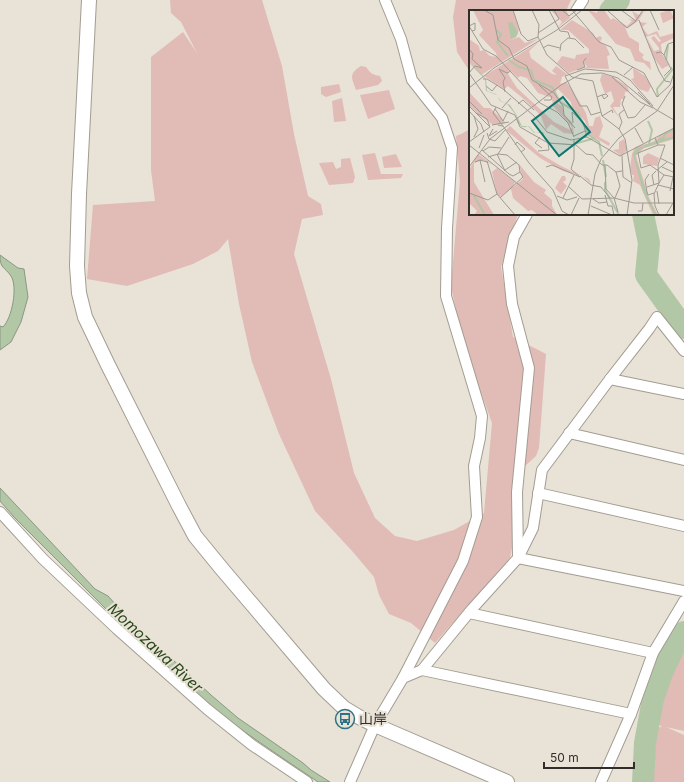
<svg xmlns="http://www.w3.org/2000/svg" width="684" height="782" font-family="Inter,'Noto Sans JP',sans-serif">
<style>
.green{fill:#e1bbb6}
.water{fill:#b1c7a6;stroke:#8b9981}
.lines{fill:none;stroke-linecap:round;stroke-linejoin:round}
.river{stroke:#b1c7a6;stroke-width:22}
.street-casing{stroke:#a39c92;stroke-width:12}
.secondary-casing{stroke:#a39c92;stroke-width:16}
.street{stroke:#fff;stroke-width:10}
.secondary{stroke:#fff;stroke-width:14}
.labels{text-anchor:middle;stroke-width:4;stroke-linejoin:round;paint-order:stroke}
.poi-label{font-size:14px;fill:#312e2a;stroke:#e9e2d7;text-anchor:start}
.water-label{font-size:15px;font-style:italic;fill:#294717;stroke:#e9e2d7}
.inset-river{fill:none;stroke:#b1c7a6;stroke-width:2}
.inset-road{fill:none;stroke:#9f9a92;stroke-width:1}
.view{fill:#0f766e;fill-opacity:0.15;stroke:#0f766e;stroke-width:2}
.inset-edge{fill:none;stroke:#312e2a;stroke-width:2}
</style>
<rect width="100%" height="100%" fill="#e9e2d7"/>
<g class="green">
<path d="M 170,0 L 262,0 L 282,66 L 294,134 L 308,196 L 321,204 L 323,215 L 302,219 L 294,254 L 331,379 L 354,473 L 375,518 L 395,536 L 417,541 L 454,530 L 484,513 L 492,423 L 463,342 L 452,291 L 452,274 L 460,181 L 456,136 L 461,134 L 470,129 L 470,214 L 518,214 L 501,267 L 513,337 L 546,354 L 539,448 L 536,456 L 515,475 L 512,501 L 515,531 L 510,558 L 435,643 L 411,623 L 389,614 L 379,595 L 374,577 L 353,552 L 315,511 L 279,434 L 252,362 L 239,304 L 228,239 L 218,251 L 193,264 L 127,286 L 87,279 L 93,205 L 155,201 L 151,170 L 151,57 L 183,32 L 197,53 L 181,22 L 171,13 Z"/>
<path d="M 456,0 L 571,0 L 566,11 L 470,11 L 470,72 L 457,52 L 453,17 Z"/>
<path d="M 361,66 L 366,67 C 370,73 373,75 380,76 L 382,81 L 378,85 L 356,90 C 352,78 348,74 361,66 Z"/>
<path d="M 339,84 L 341,92 L 326,97 L 321,94 L 321,87 Z"/>
<path d="M 389,90 L 395,109 L 368,119 L 360,95 Z"/>
<path d="M 342,98 L 346,121 L 334,122 L 332,101 Z"/>
<path d="M 375,153 L 381,174 L 403,174 L 401,178 L 368,180 L 362,155 Z"/>
<path d="M 396,154 L 402,167 L 384,168 L 382,157 Z"/>
<path d="M 350,158 L 355,177 L 353,183 L 329,185 L 319,163 L 333,162 L 336,169 L 341,167 L 341,159 Z"/>
<path d="M 684,638 L 684,731 L 666,727 L 684,735 L 684,782 L 650,782 L 655,730 L 662,726 L 659,725 L 657,712 L 664,668 Z"/>
</g>
<g class="water">
<path d="M 0,255 L 18,268 L 24,269 L 28,297 L 21,322 L 11,342 L 0,350 L 0,326 L 3,327 C 12,318 18,287 11,276 C 4,266 0,269 0,255 Z"/>
<path d="M 0,488 L 95,589 L 108,596 L 135,626 L 182,668 L 211,695 L 238,718 L 303,763 L 311,770 L 330,782 L 318,782 L 265,746 L 219,714 L 205,700 L 157,660 L 14,517 L 0,501 Z"/>
</g>
<g class="lines">
<g class="river">
<path d="M 610,11 L 619,0"/>
<path d="M 643,214 L 649,243 L 646,275 L 684,328"/>
<path d="M 643,782 L 645,743 L 653,699 L 662,673 L 676,643 L 684,632"/>
</g>
<defs>
<g id="street">
<path d="M 385,0 L 401,39 L 412,80 L 442,118 L 452,148 L 447,228 L 446,296 L 482,416 L 480,438 L 474,466 L 477,517 L 463,561 L 403,678"/>
<path d="M 576,11 L 583,0"/>
<path d="M 610,379 L 684,394"/>
<path d="M 569,433 L 684,460"/>
<path d="M 538,493 L 684,526"/>
<path d="M 0,512 L 43,559 L 117,629 L 207,709 L 252,745 L 307,782"/>
<path d="M 518,556 L 517,492 L 529,368 L 512,304 L 508,266 L 514,237 L 527,214"/>
<path d="M 518,558 L 684,591"/>
<path d="M 469,613 L 653,653"/>
<path d="M 422,670 L 631,714"/>
<path d="M 350,782 L 375,725 L 403,678 L 422,670 L 472,609 L 518,558 L 533,528 L 542,470 L 610,379 L 649,329 L 657,317 L 684,351"/>
<path d="M 601,782 L 631,714 L 653,653 L 684,601"/>
</g>
<path id="secondary" d="M 89,0 L 79,194 L 77,266 L 79,293 L 85,317 L 108,365 L 179,506 L 195,536 L 222,569 L 324,689 L 344,708 L 359,717 L 375,725 L 507,782"/>
</defs>
<use href="#street" class="street-casing"/>
<use href="#secondary" class="secondary-casing"/>
<use href="#street" class="street"/>
<use href="#secondary" class="secondary"/>
</g>
<defs>
<symbol id="bus-ring" viewBox="-11 -11 22 22"><circle r="9.5" fill="#e9e2d7" stroke="#2f7283" stroke-width="1.5"/><path d="M-5-6H5V4H4V6H2V4H-2V6H-4V4H-5ZM-3.5-4V0h7V-4ZM-3.5 1.2v1.5H-2V1.2ZM2 1.2v1.5H3.5V1.2Z" fill="#2f7283"/></symbol>
</defs>
<g fill-rule="evenodd">
<use href="#bus-ring" x="334" y="708" width="22" height="22"/>
</g>
<g class="labels">
<g class="poi-label">
<text x="359" y="724">山岸</text>
</g>
<g class="water-label">
<text transform="translate(155 648) rotate(43)" y="5">Momozawa River</text>
</g>
</g>
<g transform="translate(469 10)">
<rect width="205" height="205" fill="#e9e2d7"/>
<path d="M 4,0 L 44,0 L 50,20 L 47,27 L 41,30 L 50,27 L 56,33 L 69,29 L 12,65 L 0,52 L 0,29 L 10,36 L 11,41 L 15,40 L 21,46 L 28,47 L 27,43 L 10,25 L 14,20 ZM 82,0 L 97,0 L 101,8 L 89,17 L 93,12 ZM 119,0 L 128,3 L 129,0 L 135,0 L 142,10 L 144,8 L 158,16 L 163,11 L 159,9 L 167,10 L 163,1 L 170,5 L 176,0 L 169,11 L 160,17 L 156,17 L 160,27 L 170,33 L 170,41 L 175,45 L 173,47 L 175,50 L 181,52 L 182,60 L 175,53 L 166,51 L 161,39 L 147,34 ZM 201,0 L 205,8 L 194,13 L 191,3 ZM 103,10 L 124,23 L 127,28 L 131,26 L 133,28 L 131,32 L 137,36 L 141,45 L 138,46 L 140,59 L 117,58 L 118,56 L 113,52 L 116,57 L 100,63 L 88,53 L 93,46 L 106,49 L 107,45 L 120,43 L 120,39 L 99,20 L 91,20 ZM 170,12 L 178,13 L 173,17 L 179,25 L 188,21 L 191,27 L 205,23 L 205,28 L 192,34 L 193,44 L 200,55 L 193,59 L 185,48 L 178,28 L 185,41 L 190,40 L 190,38 L 182,28 L 185,26 L 190,32 L 192,31 L 187,24 L 176,27 ZM 70,32 L 60,41 L 62,48 L 83,64 L 88,65 L 83,61 L 87,56 L 98,64 L 93,67 L 91,74 L 97,72 L 102,78 L 117,103 L 120,116 L 124,116 L 126,108 L 131,106 L 134,116 L 130,127 L 141,133 L 140,136 L 121,125 L 116,111 L 103,98 L 102,92 L 89,79 L 87,81 L 89,94 L 93,96 L 95,105 L 103,112 L 105,124 L 95,123 L 82,114 L 77,120 L 72,106 L 56,90 L 39,76 L 35,79 L 15,66 ZM 40,59 L 49,68 L 51,66 L 58,68 L 69,83 L 83,88 L 84,96 L 103,117 L 101,120 L 85,112 L 48,78 L 39,64 ZM 164,58 L 176,66 L 182,76 L 179,82 L 170,79 L 162,69 L 165,68 ZM 133,64 L 144,67 L 158,76 L 160,81 L 156,82 L 155,89 L 152,89 L 151,97 L 144,97 L 151,109 L 141,96 L 145,91 L 142,81 L 136,84 L 131,70 ZM 0,82 L 15,98 L 21,98 L 37,113 L 24,115 L 9,104 L 0,95 ZM 41,116 L 70,143 L 92,156 L 120,169 L 122,174 L 114,166 L 94,161 L 71,148 L 37,120 ZM 205,119 L 205,129 L 175,138 L 167,146 L 180,188 L 189,205 L 184,205 L 171,175 L 164,171 L 165,165 L 163,165 L 161,158 L 163,144 L 166,137 L 184,132 L 191,125 ZM 155,129 L 158,140 L 153,146 L 144,140 L 150,139 L 150,132 ZM 179,143 L 190,148 L 188,156 L 174,154 L 174,147 ZM 9,144 L 24,155 L 14,150 L 5,153 L 5,172 L 25,205 L 5,205 L 8,201 L 0,193 L 0,160 ZM 50,154 L 65,172 L 77,180 L 75,183 L 83,190 L 83,196 L 88,205 L 69,205 L 63,200 L 59,201 L 44,188 L 42,179 L 31,187 L 28,184 L 23,162 L 28,158 L 46,172 L 44,177 L 54,169 ZM 93,166 L 96,166 L 97,170 L 94,172 L 98,176 L 92,184 L 86,178 Z" fill="#e1bbb6" fill-rule="evenodd"/>
<path d="M 43,12 L 49,23 L 47,27 L 42,29 L 39,13 ZM 0,53 L 10,61 L 17,69 L 18,81 L 27,84 L 32,91 L 41,95 L 47,104 L 53,116 L 60,116 L 66,123 L 74,122 L 75,124 L 76,130 L 80,133 L 104,134 L 121,130 L 104,135 L 82,133 L 76,131 L 73,123 L 65,123 L 59,116 L 54,118 L 56,117 L 53,117 L 48,112 L 47,105 L 38,94 L 31,91 L 28,85 L 17,81 L 16,69 ZM 205,126 L 205,128 L 172,139 L 166,146 L 179,187 L 188,205 L 186,205 L 174,182 L 164,144 L 168,138 L 185,134 L 192,127 L 196,129 Z" fill="#b1c7a6"/>
<path class="inset-river" d="M 27,20 L 32,24 L 28,32 L 39,46M 40,50 L 50,57 L 62,60 L 65,70 L 83,77 L 91,92 L 109,103 L 120,125 L 130,132 L 133,146M 197,50 L 199,35M 189,87 L 188,79 L 203,60 L 202,57M 179,111 L 183,120 L 180,134M 194,129 L 196,124 L 205,119M 105,134 L 126,128M 176,136 L 197,129M 134,150 L 137,167M 136,172 L 136,180 L 150,205M 5,186 L 16,205"/>
<path class="inset-road" d="M 15,0 L 24,5 L 29,30 L 40,38 L 45,49 L 58,56 L 63,70 L 85,83 L 94,96 L 95,105 L 106,118M 44,0 L 52,24 L 59,31 L 69,27M 63,0 L 70,15 L 69,27 L 78,45 L 103,67 L 124,71 L 133,106 L 150,119 L 156,129 L 163,170 L 158,205M 80,0 L 91,21 L 99,22 L 101,28M 93,0 L 100,6 L 108,0M 103,0 L 130,32 L 142,37 L 150,50 L 175,63 L 188,87 L 201,75 L 205,63M 138,0 L 158,18 L 166,12 L 174,0M 152,0 L 167,11M 181,0 L 190,20M 170,10 L 190,61 L 196,71 L 201,72M 0,16 L 14,39 L 27,46 L 71,93 L 88,102 L 99,113 L 105,127M 0,16 L 6,13 L 6,20 L 3,21M 69,23 L 90,9 L 85,0M 74,38 L 79,35 L 91,38M 0,39 L 4,44 L 3,49 L 13,58 L 6,56 L 0,63M 91,41 L 92,34 L 99,28 L 106,29 L 115,38M 187,43 L 192,42 L 195,45 L 202,59 L 195,66M 195,45 L 199,34 L 205,32M 108,60 L 116,57 L 114,52 L 117,48M 0,63 L 22,95 L 46,105 L 51,117 L 79,133 L 107,135 L 117,144 L 124,145 L 133,155 L 138,155 L 147,162 L 153,161M 155,65 L 164,57M 143,67 L 171,92 L 184,98M 14,69 L 18,69 L 34,79 L 65,106 L 78,122 L 102,130 L 118,127 L 151,146 L 205,118M 70,75 L 83,87 L 82,90 L 75,90M 17,76 L 23,81 L 28,75M 0,78 L 25,58 L 88,20 L 113,0M 36,82 L 34,72 L 36,68 L 30,59 L 38,63 L 42,61M 169,82 L 181,94M 156,86 L 153,94 L 159,108 L 166,107 L 176,95M 128,87 L 133,85 L 137,84 L 139,86 L 135,89 L 133,85M 0,91 L 13,104M 49,94 L 54,90 L 65,100M 0,96 L 20,116M 27,97 L 24,103 L 34,116 L 29,115M 33,98 L 42,88M 26,99 L 34,111 L 39,101M 0,101 L 12,114 L 15,122M 132,102 L 122,105 L 118,96 L 111,96 L 96,66 L 116,59 L 147,62 L 161,70 L 184,96M 133,106 L 143,100 L 144,103M 104,113 L 103,102 L 114,112 L 118,127M 23,115 L 40,112M 34,116 L 60,153 L 84,180 L 93,201 L 100,205M 166,118 L 174,133M 24,119 L 20,126 L 28,121M 150,119 L 153,112 L 150,104 L 155,100M 18,123 L 20,129 L 26,131 L 37,119M 105,126 L 116,121M 5,127 L 9,119 L 5,106M 71,127 L 66,133 L 73,138M 186,128 L 189,135 L 196,135 L 189,155 L 190,173 L 185,184 L 186,196 L 190,205M 0,132 L 21,117 L 18,109 L 7,103M 0,135 L 88,205M 46,135 L 48,132 L 56,139 L 52,142M 189,135 L 169,143 L 172,158 L 181,155 L 195,165 L 205,167M 10,138 L 15,125M 13,140 L 40,164 L 44,166 L 51,162 L 54,167 L 31,188M 14,141 L 20,137 L 32,138M 69,141 L 80,140 L 79,133M 28,144 L 36,161M 29,144 L 40,127M 153,146 L 154,167 L 163,173M 19,147 L 29,144 L 38,145 L 50,155 L 51,162M 191,148 L 205,155M 11,150 L 16,172M 18,151 L 28,184 L 46,205M 6,152 L 11,150 L 18,152M 136,155 L 137,179 L 145,188 L 149,202M 0,157 L 21,129 L 92,75 L 112,64 L 133,63 L 149,68 L 186,99 L 205,110M 77,157 L 83,155 L 111,167 L 102,159 L 105,149 L 105,129M 193,157 L 204,162M 36,160 L 48,152M 188,160 L 198,152M 180,164 L 176,170 L 178,182 L 179,185 L 185,183M 111,166 L 122,175 L 132,177 L 141,188M 185,175 L 183,165 L 187,161M 189,175 L 205,179M 100,177 L 113,189 L 145,188 L 165,193 L 205,193M 178,177 L 190,173 L 195,165M 188,181 L 190,194M 201,181 L 204,167M 0,183 L 19,190 L 28,184M 136,185 L 139,196 L 143,196 L 145,205M 88,186 L 98,190 L 108,187M 94,188 L 105,165M 146,188 L 151,176 L 147,162M 124,189 L 130,193 L 138,192M 122,196 L 143,205M 169,201 L 173,201 L 174,193M 102,205 L 110,188M 119,205 L 126,164 L 132,149 L 150,128 L 188,101 L 205,75M 197,205 L 204,193"/>
<path class="view" d="M 94,87 L 121,122 L 90,146 L 63,111 Z"/>
<rect width="205" height="205" class="inset-edge"/>
</g>
<path d="M544 762v6h90v-6" fill="none" stroke="#312e2a" stroke-width="2"/>
<text x="550" y="762" font-size="12" fill="#312e2a" stroke="#e9e2d7" stroke-width="3" paint-order="stroke">50 m</text>
</svg>
